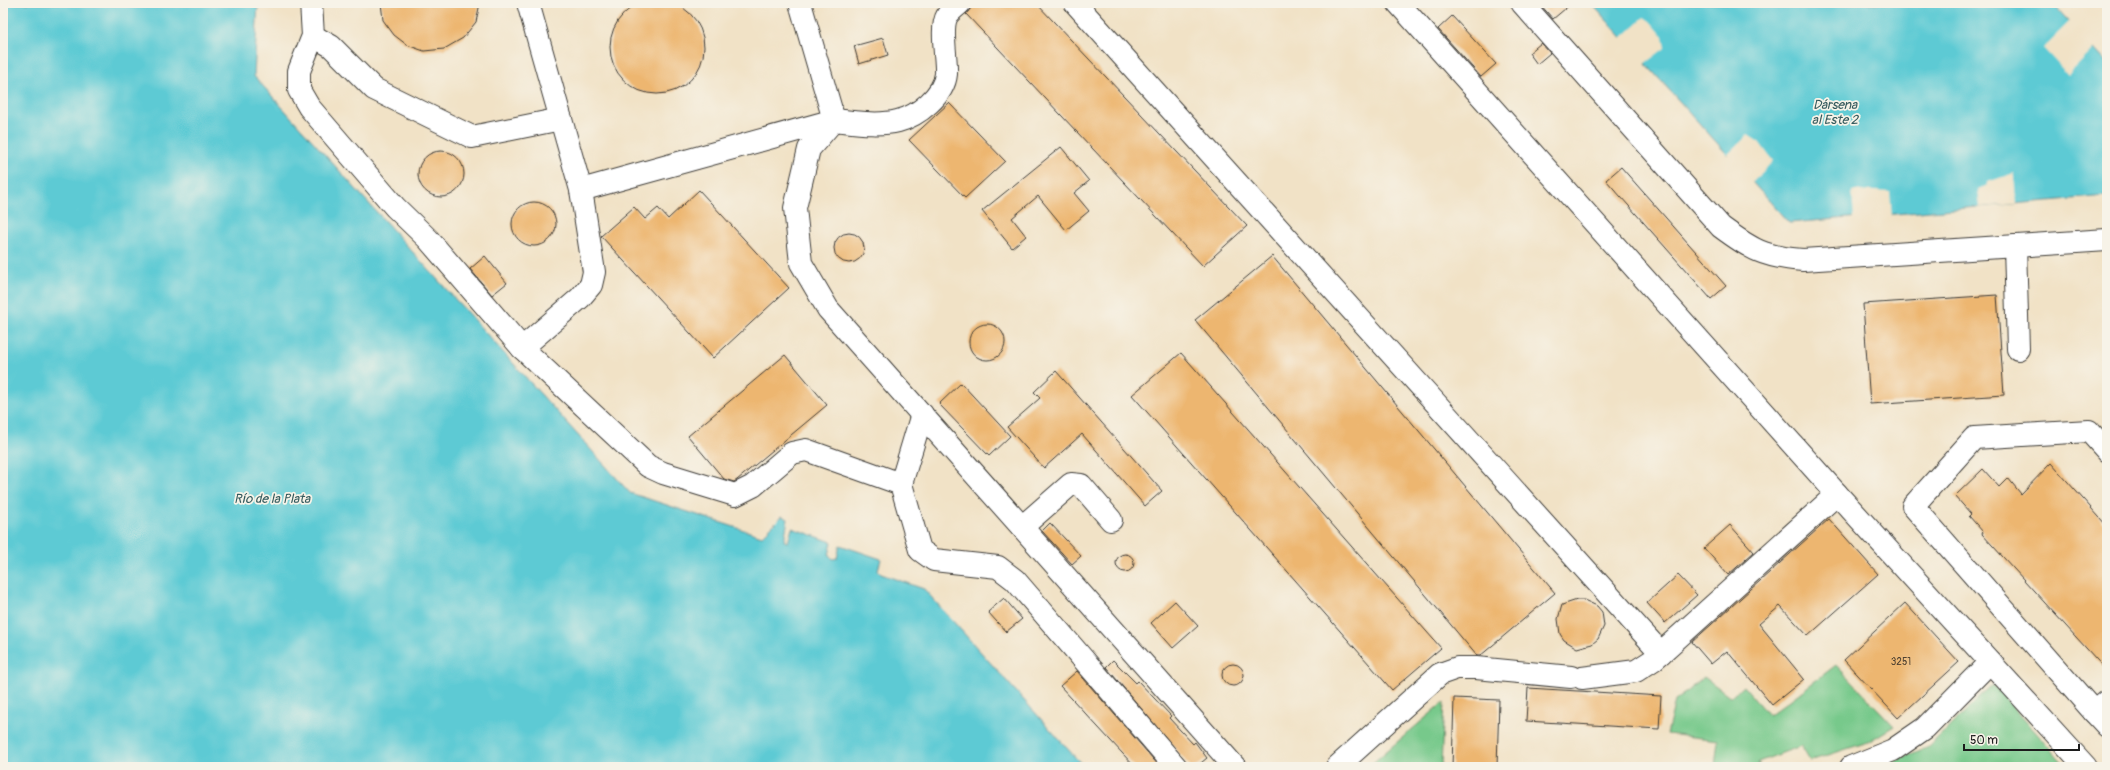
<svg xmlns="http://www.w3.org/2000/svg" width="2110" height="770" font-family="Pangolin,sans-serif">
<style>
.green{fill:#77c98b;stroke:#4a7254}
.water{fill:#5dcad4;stroke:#3c7378}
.pier{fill:#f1e2c6}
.building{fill:#edb66f}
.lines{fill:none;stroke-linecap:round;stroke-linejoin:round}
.minor-casing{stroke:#3c3a36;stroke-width:24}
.minor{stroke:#fff;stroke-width:22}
.labels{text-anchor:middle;stroke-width:3.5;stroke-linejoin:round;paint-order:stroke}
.number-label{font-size:10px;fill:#504231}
.water-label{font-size:13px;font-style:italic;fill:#33595c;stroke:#f7f3e8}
</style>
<rect width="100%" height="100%" fill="#f7f3e8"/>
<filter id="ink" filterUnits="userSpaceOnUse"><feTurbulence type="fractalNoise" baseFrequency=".025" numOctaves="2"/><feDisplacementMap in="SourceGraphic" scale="8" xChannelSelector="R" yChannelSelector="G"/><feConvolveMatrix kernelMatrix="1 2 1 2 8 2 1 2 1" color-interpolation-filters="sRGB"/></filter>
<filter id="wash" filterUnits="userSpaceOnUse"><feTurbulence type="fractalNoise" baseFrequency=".012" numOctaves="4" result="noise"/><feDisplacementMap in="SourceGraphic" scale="16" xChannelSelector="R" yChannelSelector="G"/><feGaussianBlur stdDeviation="0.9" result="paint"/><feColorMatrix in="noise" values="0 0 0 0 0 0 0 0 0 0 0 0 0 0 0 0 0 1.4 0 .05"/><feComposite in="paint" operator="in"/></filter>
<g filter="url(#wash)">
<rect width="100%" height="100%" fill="#f1e2c6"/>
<g class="green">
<path d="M 1836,665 L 1894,726 L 1868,742 L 1810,761 L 1801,746 L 1758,762 L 1760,767 L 1715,767 L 1718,740 L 1667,734 L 1675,701 L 1704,677 L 1731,697 L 1743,686 L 1769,716 Z"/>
<path d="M 1993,685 L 2067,767 L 1879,767 L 1928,747 Z"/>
<path d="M 1444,702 L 1441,767 L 1368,767 Z"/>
</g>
<g class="water">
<path d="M 3,3 L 258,3 L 254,76 L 630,493 L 762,536 L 782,516 L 788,519 L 784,541 L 788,542 L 792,528 L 832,542 L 829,555 L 833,559 L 837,558 L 840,545 L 881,559 L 878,570 L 881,574 L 924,589 L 1084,767 L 3,767 Z"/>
<path d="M 1591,3 L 2052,3 L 2107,63 L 2107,196 L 1789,223 Z"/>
</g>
<g class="pier">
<path d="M 1644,17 L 1650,21 L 1663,36 L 1665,48 L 1644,64 L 1620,39 Z"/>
<path d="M 2071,20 L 2096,47 L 2068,75 L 2043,48 Z"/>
<path d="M 1748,135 L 1759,142 L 1773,161 L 1751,184 L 1726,156 Z"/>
<path d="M 2014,173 L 2016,204 L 1980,207 L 1978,189 L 1988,185 L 1988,182 Z"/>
<path d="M 1857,190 L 1890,192 L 1892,217 L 1854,220 L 1852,191 Z"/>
</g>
<g id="blocks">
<g class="building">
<circle cx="657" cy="47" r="47"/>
<path d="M 381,3 L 480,3 L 476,22 L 463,38 L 444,49 L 424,51 L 407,45 L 394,35 L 383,20 Z"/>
<path d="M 975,3 L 1036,3 L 1247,226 L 1203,266 L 966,14 Z"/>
<path d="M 1539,3 L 1572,3 L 1553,19 Z"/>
<path d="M 1452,16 L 1496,64 L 1481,77 L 1438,29 Z"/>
<path d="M 883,38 L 888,55 L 859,64 L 854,46 Z"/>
<path d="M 1541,43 L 1550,53 L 1537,64 L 1529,53 Z"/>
<path d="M 949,103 L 1005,161 L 965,198 L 909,140 Z"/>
<path d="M 1061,147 L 1089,181 L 1074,193 L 1089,211 L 1066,230 L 1038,196 L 1012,218 L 1026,236 L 1012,248 L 982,211 Z"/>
<circle cx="441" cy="174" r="23"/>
<path d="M 1621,167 L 1726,286 L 1711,299 L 1606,180 Z"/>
<path d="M 699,190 L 789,288 L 713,358 L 601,236 L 634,207 L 645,219 L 658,208 L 668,219 Z"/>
<circle cx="534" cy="224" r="22"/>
<circle cx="849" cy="248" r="15"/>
<path d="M 485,256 L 507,283 L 492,295 L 470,269 Z"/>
<path d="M 1272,256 L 1555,593 L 1480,656 L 1477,656 L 1195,320 Z"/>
<path d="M 1997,295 L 2004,395 L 1870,404 L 1863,304 Z"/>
<circle cx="987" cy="342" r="18"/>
<path d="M 1181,353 L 1441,648 L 1392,690 L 1132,395 Z"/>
<path d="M 785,355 L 827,405 L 737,480 L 734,482 L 724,479 L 688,436 Z"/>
<path d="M 1056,371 L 1162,491 L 1145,506 L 1082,434 L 1044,468 L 1007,427 L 1040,398 L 1034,392 Z"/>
<path d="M 961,383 L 1010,436 L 989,456 L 939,404 Z"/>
<path d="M 2051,463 L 2107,526 L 2107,671 L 1982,534 L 1983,532 L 1969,516 L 1971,514 L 1955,496 L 1983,469 L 1999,487 L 2008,478 L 2021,494 Z"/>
<path d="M 1829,519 L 1878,574 L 1808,636 L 1780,606 L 1759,624 L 1804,679 L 1772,705 L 1727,651 L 1711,664 L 1692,642 Z"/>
<path d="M 1050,523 L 1081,556 L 1072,564 L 1042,531 Z"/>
<path d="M 1730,525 L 1754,552 L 1728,575 L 1704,548 Z"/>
<circle cx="1125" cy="563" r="9"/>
<path d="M 1678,575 L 1697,595 L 1665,623 L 1647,603 Z"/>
<path d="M 1004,598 L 1022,619 L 1006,632 L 988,612 Z"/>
<path d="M 1577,600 L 1584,600 L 1597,606 L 1602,612 L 1604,626 L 1598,639 L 1592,644 L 1577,648 L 1564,640 L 1560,634 L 1558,619 L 1562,605 Z"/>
<path d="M 1175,601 L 1198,626 L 1173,648 L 1151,623 Z"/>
<path d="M 1905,603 L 1959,662 L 1898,718 L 1844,660 Z"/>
<path d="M 1113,660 L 1136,683 L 1138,681 L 1171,716 L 1169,718 L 1193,744 L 1195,742 L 1207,758 L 1196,767 L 1191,767 L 1106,667 Z"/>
<circle cx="1233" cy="675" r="11"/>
<path d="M 1077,671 L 1160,767 L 1135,767 L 1060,686 Z"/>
<path d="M 1528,688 L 1661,696 L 1659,729 L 1526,721 Z"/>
<path d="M 1454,698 L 1499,700 L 1497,767 L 1452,767 Z"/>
</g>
</g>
</g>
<g filter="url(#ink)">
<use href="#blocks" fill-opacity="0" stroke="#3c3a36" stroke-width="1"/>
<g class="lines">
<defs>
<g id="minor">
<path d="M 311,3 L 313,36 L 299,71 L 299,90 L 309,107 L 395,207 L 428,239 L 522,348 L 648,466 L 663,473 L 735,495 L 753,486 L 792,453 L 806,450 L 901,484 L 920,550 L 934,560 L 998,567 L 1015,580 L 1176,767"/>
<path d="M 800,3 L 834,120 L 809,149 L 795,208 L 801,263 L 828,309 L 1235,767"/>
<path d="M 1075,3 L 1661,653"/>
<path d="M 1398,3 L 1837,494 L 2086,767"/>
<path d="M 1522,3 L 1721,227 C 1752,250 1764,257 1803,260 L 2107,240"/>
<path d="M 313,36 L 331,46 L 374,89 L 472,137 L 561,119"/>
<path d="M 581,190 L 834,120 C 854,122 878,126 898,121 C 918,116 944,95 946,74 C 947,59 940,28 947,16 C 950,11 956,7 960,3"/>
<path d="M 2015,246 L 2018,349"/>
<path d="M 522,348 L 580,298 L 591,285 L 594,272 L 581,190 L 528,3"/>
<path d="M 901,484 L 922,414"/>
<path d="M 1022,527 L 1071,484 L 1081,485 L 1111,520"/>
<path d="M 1582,678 L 1636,671 L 1653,660 L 1837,494"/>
<path d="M 2107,701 L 2094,712 L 2107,726"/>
<path d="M 2094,712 L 1913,506 L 1974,438 L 2089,431 L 2107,451"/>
<path d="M 1337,767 L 1440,674 L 1457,668 L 1476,668 L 1571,677"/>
<path d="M 1851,767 L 1893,750 L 1925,728 L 1990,662"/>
</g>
</defs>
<use href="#minor" class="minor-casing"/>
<use href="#minor" class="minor"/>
</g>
</g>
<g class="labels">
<g class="number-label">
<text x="1901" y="665">3251</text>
</g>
<g class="water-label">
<text x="1835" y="109">Dársena<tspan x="1835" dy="15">al Este 2</tspan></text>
<text x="272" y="503">Río de la Plata</text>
</g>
</g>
<rect width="2110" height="770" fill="none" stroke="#f7f3e8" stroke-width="16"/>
<path d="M1964 744v6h115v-6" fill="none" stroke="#1c1c1c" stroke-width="2"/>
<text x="1970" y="744" font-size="12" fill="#1c1c1c" stroke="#f7f3e8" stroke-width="3" paint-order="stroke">50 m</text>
</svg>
